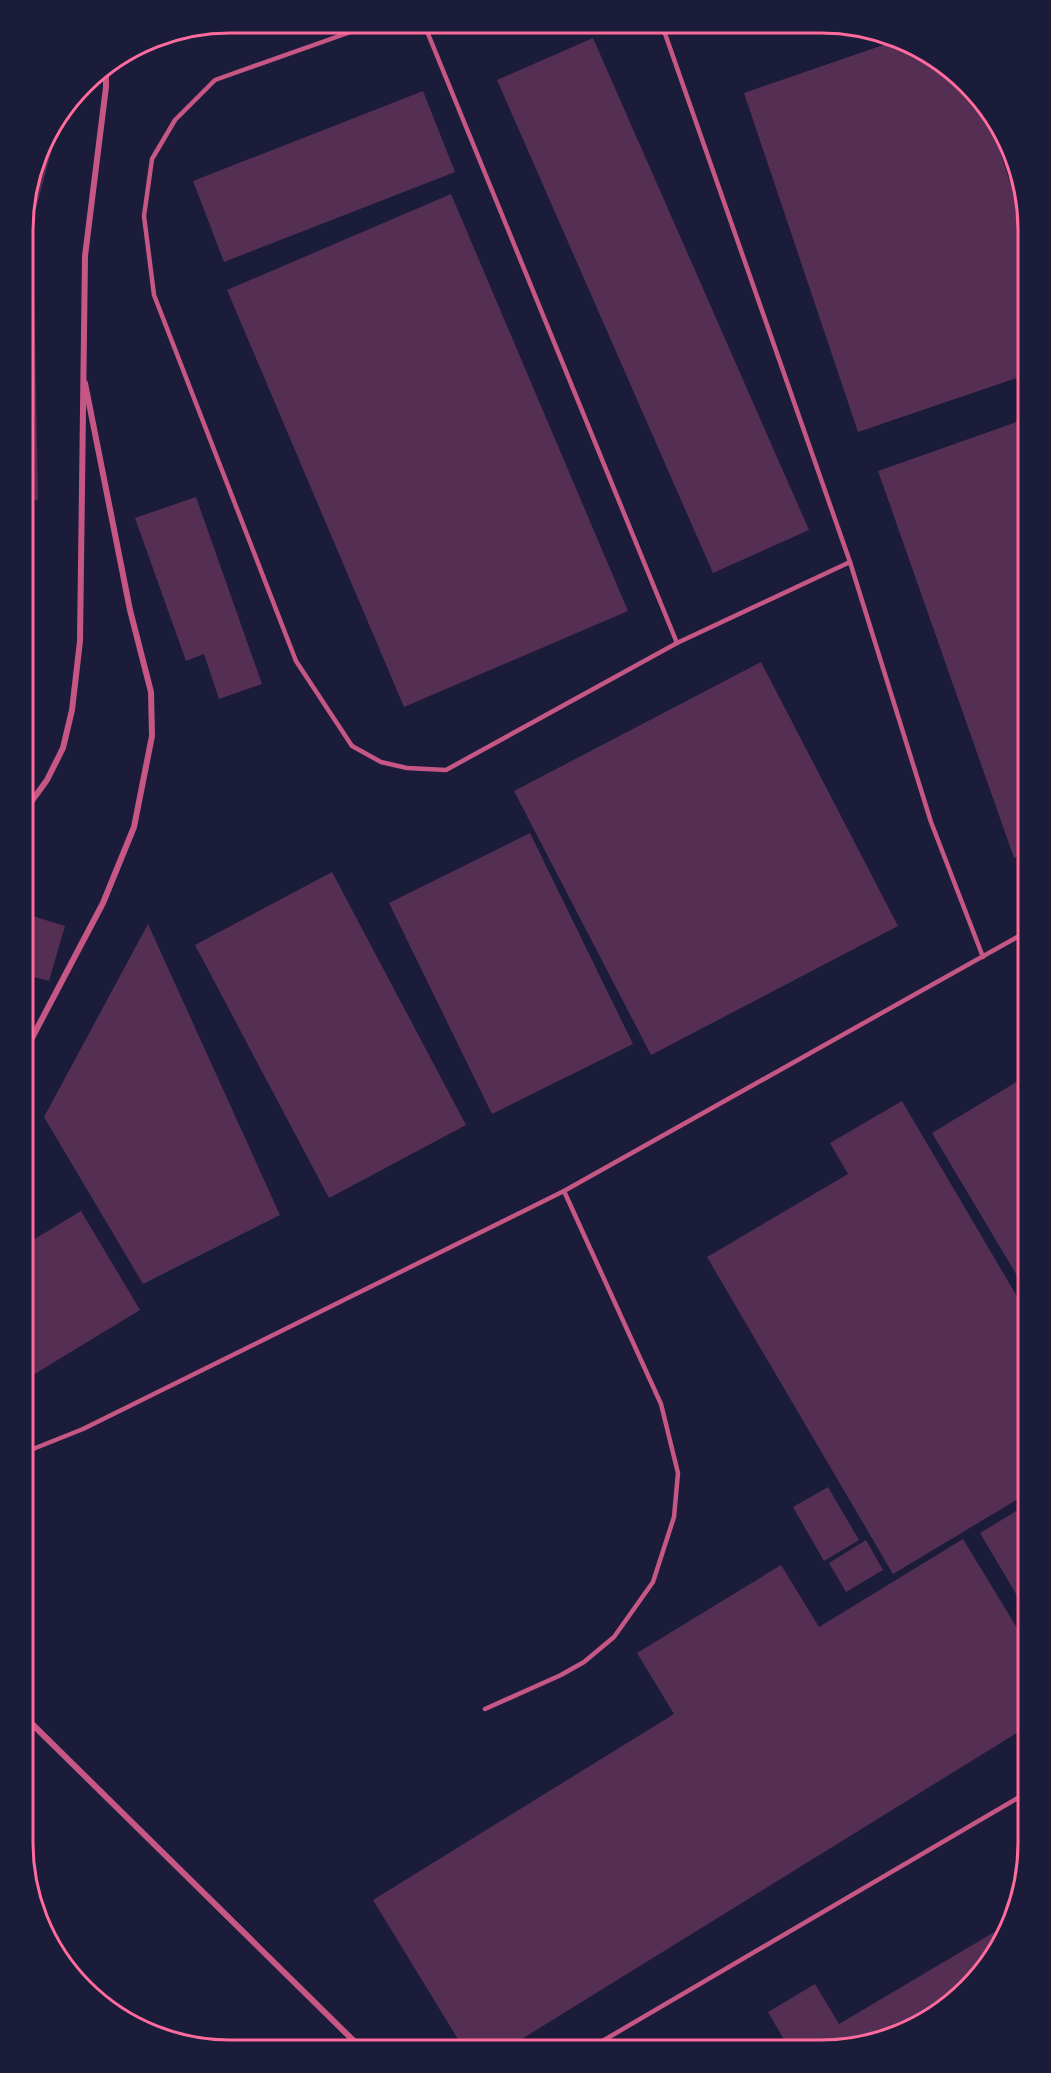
<svg xmlns="http://www.w3.org/2000/svg" width="1051" height="2073" font-family="Cabin,sans-serif">
<style>
.building{fill:#542f53}
.lines{fill:none;stroke-linecap:round;stroke-linejoin:round}
.service{stroke:#c65784;stroke-width:4.5}
.minor{stroke:#c65784;stroke-width:6}
.rim{fill:none;stroke:#ff6b9d;stroke-width:3}
</style>
<rect width="100%" height="100%" fill="#1b1b3a"/>
<g class="building">
<path d="M 593,38 L 809,530 L 713,573 L 497,80 Z"/>
<path d="M 892,42 L 958,74 L 990,122 L 1028,236 L 1028,374 L 858,432 L 744,93 Z"/>
<path d="M 423,91 L 455,172 L 224,262 L 193,181 Z"/>
<path d="M 52,128 L 57,130 L 24,253 L 24,203 L 44,138 Z"/>
<path d="M 451,194 L 628,611 L 404,707 L 227,290 Z"/>
<path d="M 34,282 L 38,500 L 24,501 L 24,283 Z"/>
<path d="M 1028,418 L 1028,853 L 1014,858 L 878,471 Z"/>
<path d="M 196,497 L 262,684 L 219,699 L 204,654 L 186,661 L 135,518 Z"/>
<path d="M 761,662 L 898,926 L 651,1055 L 514,791 Z"/>
<path d="M 530,833 L 633,1044 L 492,1114 L 389,903 Z"/>
<path d="M 332,872 L 466,1125 L 329,1198 L 195,945 Z"/>
<path d="M 23,913 L 65,926 L 49,981 L 23,974 Z"/>
<path d="M 148,924 L 280,1215 L 143,1284 L 44,1117 Z"/>
<path d="M 1028,1075 L 1028,1294 L 932,1133 Z"/>
<path d="M 902,1101 L 1028,1315 L 1028,1493 L 893,1574 L 707,1257 L 848,1174 L 830,1143 Z"/>
<path d="M 81,1211 L 140,1310 L 23,1381 L 23,1246 Z"/>
<path d="M 828,1487 L 859,1540 L 824,1561 L 793,1507 Z"/>
<path d="M 1028,1504 L 1028,1614 L 980,1533 Z"/>
<path d="M 963,1539 L 1028,1646 L 1028,1726 L 504,2050 L 464,2049 L 373,1900 L 674,1714 L 637,1653 L 781,1565 L 819,1627 Z"/>
<path d="M 866,1540 L 883,1570 L 846,1592 L 829,1563 Z"/>
<path d="M 1013,1921 L 985,1970 L 937,2015 L 887,2040 L 821,2050 L 790,2050 L 768,2012 L 815,1984 L 839,2024 Z"/>
</g>
<g class="lines">
<g class="service">
<path d="M 376,23 L 215,80 L 175,120 L 152,159 L 144,216 L 154,295 L 296,661 L 352,746 L 381,762 L 407,768 L 446,770 L 677,643 L 850,562"/>
<path d="M 424,24 L 677,643"/>
<path d="M 662,25 L 850,562 L 931,822 L 983,957"/>
<path d="M 564,1191 L 1028,931"/>
<path d="M 23,1453 L 83,1429 L 564,1191 L 661,1404 L 678,1473 L 674,1517 L 653,1582 L 614,1637 L 584,1662 L 561,1675 L 485,1709"/>
<path d="M 587,2050 L 1028,1792"/>
</g>
<g class="minor">
<path d="M 24,806 L 31,802 L 47,780 L 63,748 L 72,710 L 80,641 L 85,256 L 106,87 L 106,66"/>
<path d="M 23,1055 L 103,903 L 134,827 L 152,736 L 151,692 L 130,610 L 85,383"/>
<path d="M 23,1715 L 362,2049"/>
</g>
</g>
<path d="M0 0H1051V2073H0ZM230 33H821A197 197 0 0 1 1018 230V1843A197 197 0 0 1 821 2040H230A197 197 0 0 1 33 1843V230A197 197 0 0 1 230 33Z" fill="#1b1b3a" fill-rule="evenodd"/>
<path class="rim" d="M230 33H821A197 197 0 0 1 1018 230V1843A197 197 0 0 1 821 2040H230A197 197 0 0 1 33 1843V230A197 197 0 0 1 230 33Z"/>
</svg>
